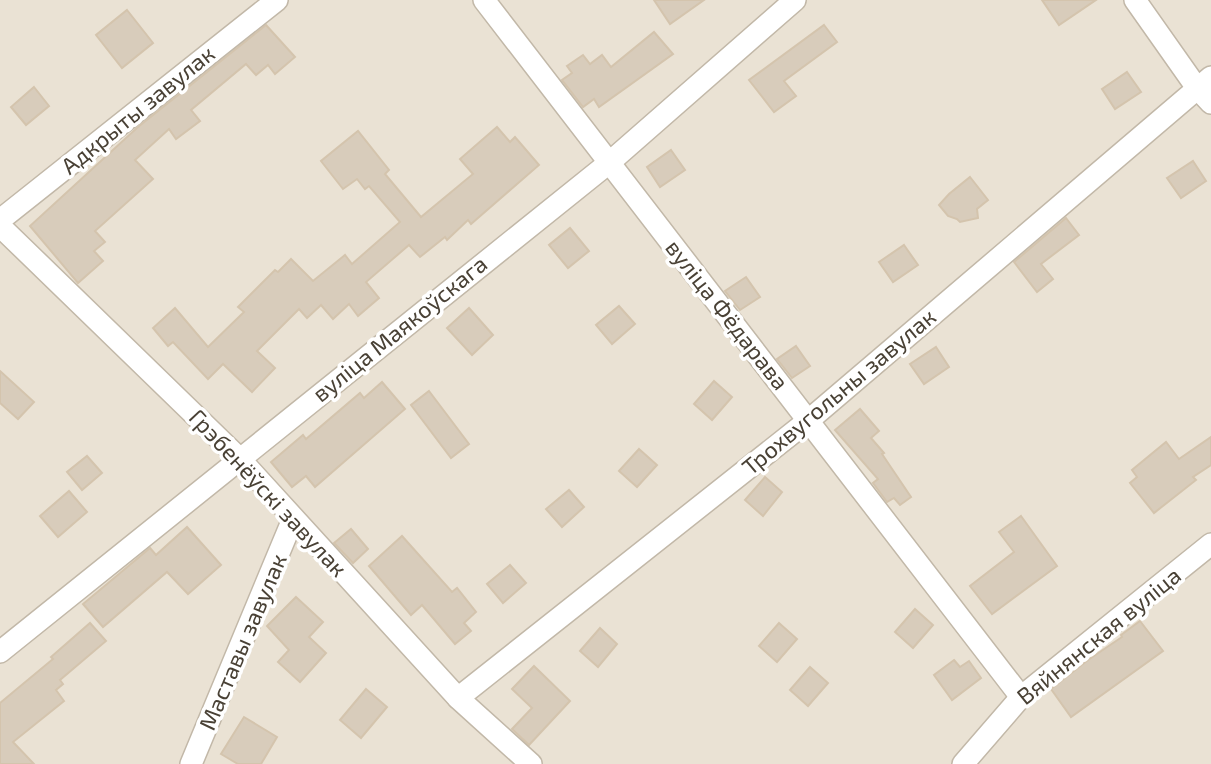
<svg xmlns="http://www.w3.org/2000/svg" width="1211" height="764" font-family="'Exo 2',sans-serif">
<style>
.residential{fill:#eae2d4}
.building{fill:#d8ccbb;stroke:#d4c4ad;stroke-width:2}
.lines{fill:none;stroke-linecap:round;stroke-linejoin:round}
.street-casing{stroke:#c2b8a8;stroke-width:24}
.street{stroke:#fff;stroke-width:21}
.labels{text-anchor:middle;stroke-width:7;stroke-linejoin:round;paint-order:stroke}
.street-label{font-size:23px;fill:#494135;stroke:#fff}
</style>
<rect width="100%" height="100%" fill="#f5f1e7"/>
<rect class="residential" x="0" y="0" width="1211" height="764"/>
<g class="building">
<path d="M 654,0 L 704,0 L 670,24 Z"/>
<path d="M 1042,0 L 1096,0 L 1059,25 Z"/>
<path d="M 127,10 L 153,43 L 122,68 L 96,35 Z"/>
<path d="M 266,25 L 295,57 L 275,74 L 268,65 L 256,75 L 246,64 L 191,110 L 200,121 L 176,139 L 169,129 L 135,160 L 153,179 L 95,231 L 105,242 L 94,251 L 103,261 L 78,283 L 30,226 L 138,127 Z"/>
<path d="M 824,25 L 837,42 L 784,81 L 796,96 L 774,112 L 749,80 Z"/>
<path d="M 654,32 L 673,54 L 599,107 L 594,99 L 583,107 L 562,80 L 572,73 L 567,66 L 583,55 L 590,64 L 602,55 L 611,67 Z"/>
<path d="M 1127,72 L 1141,92 L 1115,109 L 1102,89 Z"/>
<path d="M 34,87 L 49,106 L 26,125 L 11,107 Z"/>
<path d="M 497,127 L 510,142 L 515,137 L 539,165 L 471,224 L 468,220 L 447,240 L 445,237 L 420,257 L 409,245 L 366,282 L 379,298 L 358,316 L 349,304 L 333,319 L 321,305 L 307,318 L 299,309 L 257,351 L 275,368 L 252,392 L 223,364 L 208,379 L 173,342 L 168,346 L 153,328 L 175,308 L 208,347 L 244,312 L 238,307 L 275,270 L 278,272 L 291,259 L 313,281 L 345,255 L 352,264 L 400,222 L 369,186 L 365,189 L 357,179 L 343,189 L 321,161 L 358,131 L 389,170 L 385,174 L 421,217 L 473,174 L 460,159 Z"/>
<path d="M 671,150 L 685,170 L 660,187 L 647,167 Z"/>
<path d="M 1193,161 L 1206,181 L 1181,198 L 1167,178 Z"/>
<path d="M 970,177 L 988,200 L 977,209 L 978,218 L 960,222 L 957,219 L 948,216 L 939,205 L 949,194 Z"/>
<path d="M 1066,218 L 1079,235 L 1041,264 L 1053,279 L 1037,292 L 1014,262 Z"/>
<path d="M 570,228 L 589,251 L 568,268 L 549,245 Z"/>
<path d="M 904,245 L 918,265 L 893,282 L 879,262 Z"/>
<path d="M 746,277 L 760,297 L 740,310 L 725,291 Z"/>
<path d="M 619,306 L 635,324 L 612,344 L 596,325 Z"/>
<path d="M 469,308 L 493,335 L 472,355 L 447,328 Z"/>
<path d="M 796,346 L 810,366 L 792,378 L 777,359 Z"/>
<path d="M 936,347 L 949,367 L 924,384 L 910,364 Z"/>
<path d="M 0,371 L 34,402 L 18,419 L 0,403 Z"/>
<path d="M 714,381 L 732,397 L 712,420 L 694,404 Z"/>
<path d="M 382,382 L 405,409 L 315,487 L 306,476 L 292,487 L 271,462 L 303,435 L 306,439 L 360,393 L 364,398 Z"/>
<path d="M 429,391 L 469,444 L 451,458 L 411,405 Z"/>
<path d="M 860,409 L 879,431 L 871,438 L 884,453 L 882,454 L 911,497 L 900,505 L 894,498 L 887,502 L 873,483 L 878,479 L 835,430 Z"/>
<path d="M 1211,437 L 1211,465 L 1193,477 L 1196,480 L 1154,513 L 1130,483 L 1137,477 L 1132,470 L 1166,442 L 1179,459 Z"/>
<path d="M 639,449 L 657,465 L 637,487 L 619,471 Z"/>
<path d="M 87,456 L 102,473 L 82,490 L 67,472 Z"/>
<path d="M 765,477 L 782,492 L 763,516 L 745,500 Z"/>
<path d="M 569,490 L 584,507 L 562,527 L 546,509 Z"/>
<path d="M 69,491 L 87,512 L 58,537 L 40,516 Z"/>
<path d="M 1021,516 L 1057,566 L 992,614 L 970,586 L 1014,552 L 999,532 Z"/>
<path d="M 187,527 L 221,565 L 188,594 L 167,572 L 103,627 L 83,604 L 150,548 L 156,555 Z"/>
<path d="M 351,529 L 368,549 L 353,563 L 334,543 Z"/>
<path d="M 402,536 L 452,592 L 457,588 L 476,612 L 464,623 L 471,631 L 455,644 L 422,605 L 411,615 L 369,566 Z"/>
<path d="M 510,565 L 526,583 L 503,603 L 487,584 Z"/>
<path d="M 296,597 L 323,622 L 309,637 L 326,653 L 300,682 L 278,662 L 289,650 L 267,626 Z"/>
<path d="M 915,609 L 933,625 L 913,648 L 895,632 Z"/>
<path d="M 1140,621 L 1163,651 L 1071,717 L 1051,689 L 1088,660 L 1122,637 L 1121,635 Z"/>
<path d="M 90,623 L 106,641 L 60,680 L 63,684 L 56,690 L 64,701 L 13,742 L 34,764 L 0,764 L 0,703 L 53,659 L 51,657 Z"/>
<path d="M 779,623 L 797,639 L 777,662 L 759,646 Z"/>
<path d="M 600,628 L 617,644 L 598,667 L 580,651 Z"/>
<path d="M 954,660 L 960,667 L 969,661 L 981,678 L 952,700 L 934,675 Z"/>
<path d="M 534,666 L 570,701 L 529,745 L 512,729 L 532,708 L 512,689 Z"/>
<path d="M 810,667 L 828,683 L 808,706 L 790,690 Z"/>
<path d="M 366,689 L 387,707 L 361,738 L 340,720 Z"/>
<path d="M 244,717 L 277,737 L 261,764 L 238,764 L 221,754 Z"/>
</g>
<g class="lines">
<defs>
<g id="street">
<path d="M 484,0 L 1021,697"/>
<path d="M 1135,0 L 1197,88 L 1211,103"/>
<path d="M 0,220 L 277,0"/>
<path d="M 0,226 L 239,458 L 458,698 L 531,764"/>
<path d="M 0,652 L 610,162 L 795,0"/>
<path d="M 458,698 L 809,420 L 1211,77"/>
<path d="M 191,764 L 293,519"/>
<path d="M 963,764 L 1021,697 L 1211,544"/>
</g>
</defs>
<use href="#street" class="street-casing"/>
<use href="#street" class="street"/>
</g>
<g class="labels">
<g class="street-label">
<text transform="translate(138 110) rotate(-39)" y="8">Адкрыты завулак</text>
<text transform="translate(727 315) rotate(52)" y="8">вуліца Фёдарава</text>
<text transform="translate(400 329) rotate(-39)" y="8">вуліца Маякоўскага</text>
<text transform="translate(839 392) rotate(-40)" y="8">Трохвугольны завулак</text>
<text transform="translate(268 493) rotate(47)" y="8">Грэбенёўскі завулак</text>
<text transform="translate(1099 636) rotate(-39)" y="8">Вяйнянская вуліца</text>
<text transform="translate(243 642) rotate(-67)" y="8">Маставы завулак</text>
</g>
</g>
</svg>
